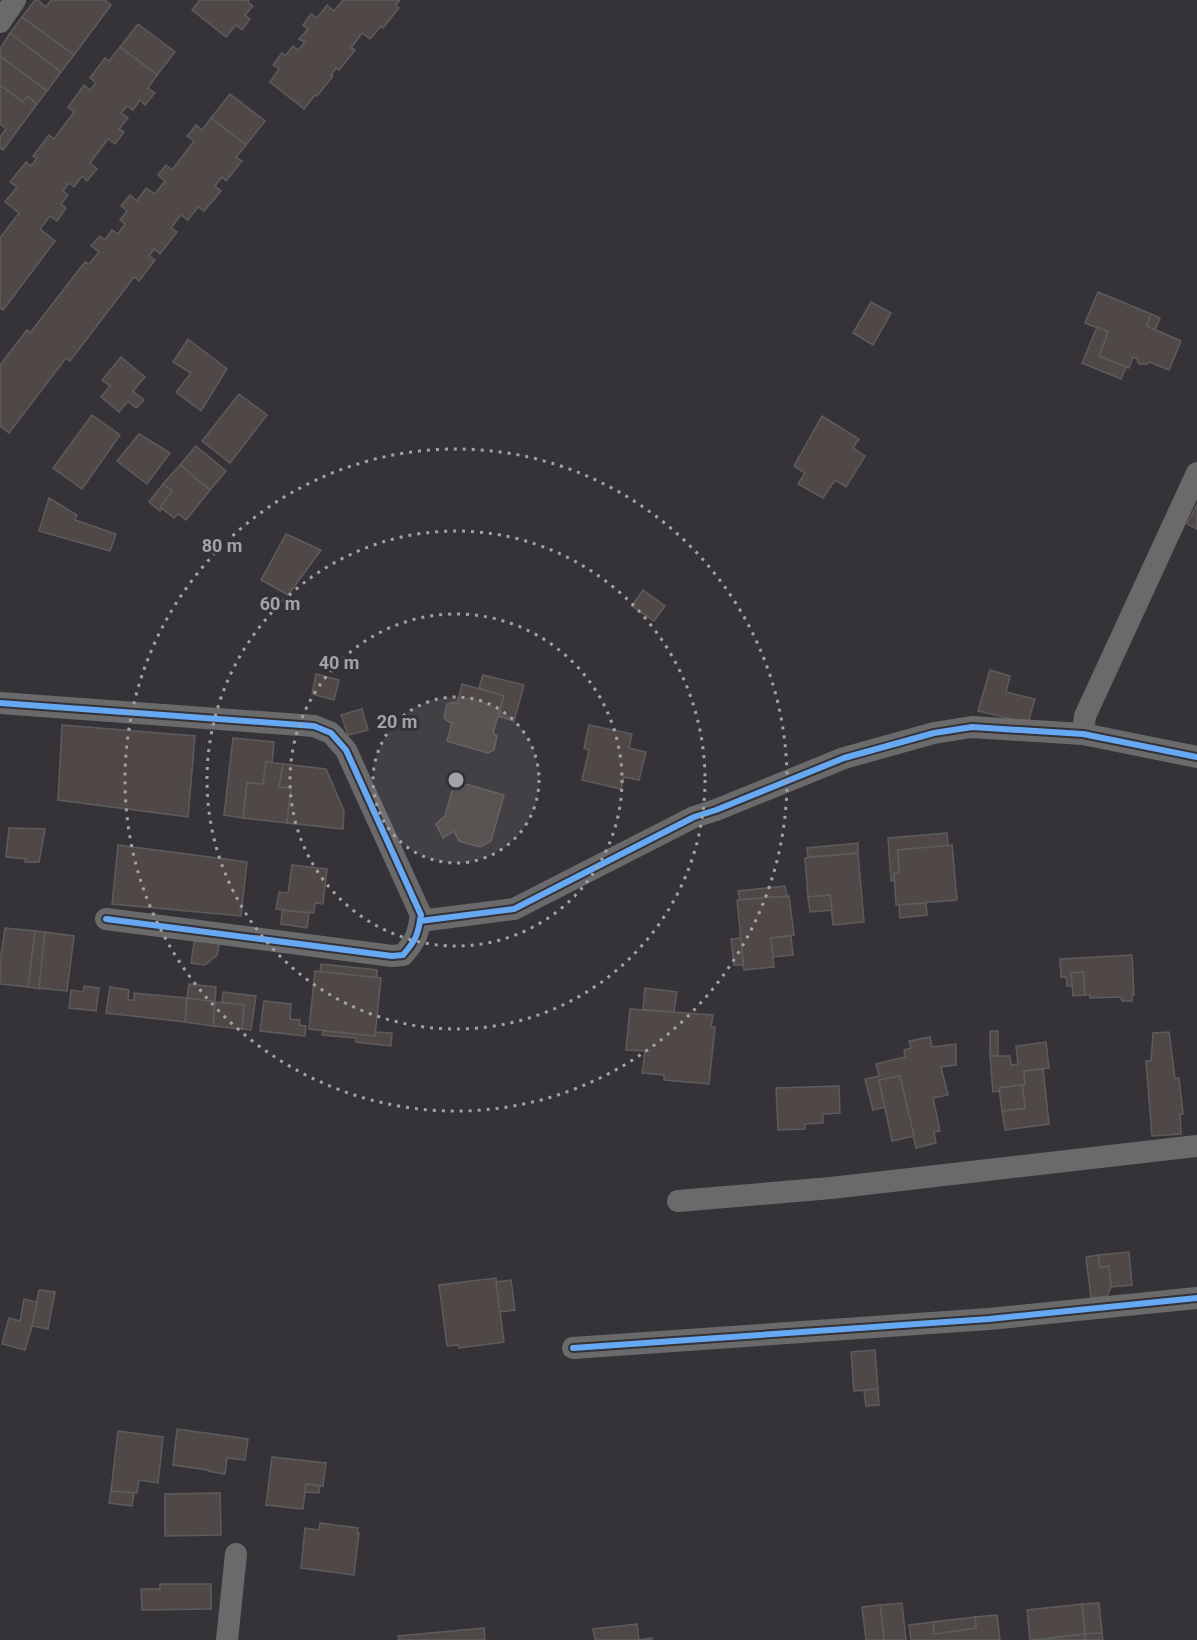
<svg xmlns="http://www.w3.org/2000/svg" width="1197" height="1640" font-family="Roboto,sans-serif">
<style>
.building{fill:#4f4846;stroke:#5d5c5d;stroke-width:1.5}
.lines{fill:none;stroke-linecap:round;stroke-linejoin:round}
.street{stroke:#6b6a6b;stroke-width:22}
.cycleway-casing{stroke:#343239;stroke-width:10}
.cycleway{stroke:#66a8f1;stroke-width:6}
.ring{fill:none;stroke:#a4a2a7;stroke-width:3;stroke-dasharray:3 6}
.centre{fill:#a4a2a7;stroke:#343239;stroke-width:3}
.ring-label{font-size:18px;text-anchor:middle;font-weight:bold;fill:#a4a2a7;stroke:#343239;stroke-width:6;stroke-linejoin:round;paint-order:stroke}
</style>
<rect width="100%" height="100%" fill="#353338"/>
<g class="building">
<path d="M 35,0 L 38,0 L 46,7 L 51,0 L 105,0 L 111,5 L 74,55 L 22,17 Z"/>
<path d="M 200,0 L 249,0 L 248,2 L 253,6 L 245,15 L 250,19 L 242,30 L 236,25 L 226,37 L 192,10 Z"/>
<path d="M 343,0 L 400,0 L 396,5 L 399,8 L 383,28 L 381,26 L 370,39 L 362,33 L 351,48 L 355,50 L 339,70 L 336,68 L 331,75 L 333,76 L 317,96 L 315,95 L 304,109 L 270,82 L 279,69 L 273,65 L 282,53 L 285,56 L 293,46 L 298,50 L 305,42 L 299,39 L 308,29 L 303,25 L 311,14 L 317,18 L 327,5 L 334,11 Z"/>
<path d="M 22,17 L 74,55 L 61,72 L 10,33 Z"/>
<path d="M 138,24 L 175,52 L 157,75 L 120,47 Z"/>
<path d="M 10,33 L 61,72 L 47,91 L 0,56 L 0,49 Z"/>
<path d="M 120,47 L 157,75 L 148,88 L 155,93 L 145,105 L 140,100 L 133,110 L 127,106 L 121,113 L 128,118 L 119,129 L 124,132 L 115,144 L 108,139 L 90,163 L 97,169 L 87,181 L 82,176 L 74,187 L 69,183 L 63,191 L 68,195 L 61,204 L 66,208 L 57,221 L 50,216 L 40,229 L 55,241 L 3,310 L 0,308 L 0,238 L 19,213 L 5,202 L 17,187 L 10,182 L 26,162 L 31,166 L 37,158 L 33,156 L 49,135 L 54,139 L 74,112 L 68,107 L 84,85 L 90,90 L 96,83 L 90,78 L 105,58 L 109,61 Z"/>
<path d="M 0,56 L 47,91 L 37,104 L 27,96 L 23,102 L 0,85 Z"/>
<path d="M 0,85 L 23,102 L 27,96 L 37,104 L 3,150 L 0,148 L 0,137 L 6,129 L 0,124 Z"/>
<path d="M 230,94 L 265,121 L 246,145 L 211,118 Z"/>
<path d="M 211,118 L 246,145 L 236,157 L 242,161 L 226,181 L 222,177 L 215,186 L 221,191 L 204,211 L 198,207 L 188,220 L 181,215 L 171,228 L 177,232 L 160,254 L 154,249 L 149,256 L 155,260 L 139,281 L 134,277 L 70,361 L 66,358 L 9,433 L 0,426 L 0,365 L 27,330 L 30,333 L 85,262 L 89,264 L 99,252 L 91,246 L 100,236 L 105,240 L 112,230 L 118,234 L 125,224 L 120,220 L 127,211 L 121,206 L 130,195 L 137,201 L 146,188 L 155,194 L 165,181 L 158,175 L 166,165 L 172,170 L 194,141 L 187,136 L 196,125 L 202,130 Z"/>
<path d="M 1098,292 L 1151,314 L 1147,326 L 1181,341 L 1169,370 L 1149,362 L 1147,364 L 1139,364 L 1136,358 L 1133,357 L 1129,368 L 1099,356 L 1108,332 L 1085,323 Z"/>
<path d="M 871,302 L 891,313 L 873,345 L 853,333 Z"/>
<path d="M 1151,314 L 1160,318 L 1155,330 L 1147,326 Z"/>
<path d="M 1097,327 L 1108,332 L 1099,356 L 1126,367 L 1121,379 L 1082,363 Z"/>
<path d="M 188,339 L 227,369 L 201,411 L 176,392 L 191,373 L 173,362 Z"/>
<path d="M 121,357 L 145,377 L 133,391 L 144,400 L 136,408 L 128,401 L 119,412 L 101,397 L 110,386 L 102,380 Z"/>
<path d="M 239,394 L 267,415 L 230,463 L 202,441 Z"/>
<path d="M 92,415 L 120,435 L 82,489 L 53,468 Z"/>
<path d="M 822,416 L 859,439 L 853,448 L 865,456 L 846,487 L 835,480 L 823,498 L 798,484 L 805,473 L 794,466 Z"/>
<path d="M 139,434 L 170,453 L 147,484 L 117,461 Z"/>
<path d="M 196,446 L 226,471 L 210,490 L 180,465 Z"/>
<path d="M 180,465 L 210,490 L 186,520 L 178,514 L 174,518 L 160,507 L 172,491 L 163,484 Z"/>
<path d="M 163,484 L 172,491 L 160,507 L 162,508 L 160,511 L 149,502 Z"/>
<path d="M 49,498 L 77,515 L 75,520 L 116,534 L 110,551 L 39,531 Z"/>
<path d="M 1197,504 L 1197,529 L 1187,524 Z"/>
<path d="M 286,534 L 321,550 L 288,595 L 261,580 Z"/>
<path d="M 643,590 L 665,606 L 654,621 L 632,606 Z"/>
<path d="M 990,670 L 1010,676 L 1006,692 L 1035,699 L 1028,723 L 978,711 Z"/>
<path d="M 316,674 L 339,680 L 334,700 L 312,694 Z"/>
<path d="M 483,675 L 524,685 L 514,721 L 498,716 L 504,696 L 479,688 Z"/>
<path d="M 462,684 L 504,696 L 493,733 L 497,736 L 494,750 L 488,753 L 447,741 L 452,723 L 447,721 L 444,717 L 447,704 L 454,702 L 457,704 Z"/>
<path d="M 362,709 L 368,730 L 348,735 L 341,715 Z"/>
<path d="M 62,725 L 195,736 L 188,817 L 58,800 Z"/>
<path d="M 589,725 L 632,734 L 629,748 L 646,752 L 639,780 L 624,777 L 621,789 L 582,780 L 589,750 L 584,748 Z"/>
<path d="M 233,738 L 274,742 L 272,763 L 266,762 L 263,784 L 247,783 L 243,818 L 224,815 Z"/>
<path d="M 266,762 L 283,764 L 279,787 L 291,788 L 287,823 L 243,818 L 247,783 L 263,784 Z"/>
<path d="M 283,764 L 326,769 L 344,811 L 343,829 L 287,823 L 291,788 L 279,787 Z"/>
<path d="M 455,781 L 504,795 L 491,841 L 480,847 L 459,841 L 454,831 L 443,838 L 436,824 L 445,816 Z"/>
<path d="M 9,828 L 45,829 L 39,862 L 25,862 L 26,859 L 6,857 Z"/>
<path d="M 947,833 L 948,846 L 898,850 L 899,872 L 894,873 L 894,880 L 891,881 L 888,838 Z"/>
<path d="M 858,843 L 858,853 L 808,857 L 807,848 Z"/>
<path d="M 118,845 L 247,862 L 241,916 L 112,904 Z"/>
<path d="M 952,845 L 957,900 L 896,905 L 894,873 L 899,872 L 898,850 Z"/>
<path d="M 858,853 L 864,922 L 833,925 L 830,895 L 808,897 L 805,858 Z"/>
<path d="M 292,865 L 327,869 L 323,904 L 315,903 L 314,913 L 276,909 L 279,892 L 288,893 Z"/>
<path d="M 785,886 L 787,896 L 740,900 L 738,891 Z"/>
<path d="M 830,895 L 832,910 L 810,912 L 808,897 Z"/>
<path d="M 789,896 L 794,935 L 771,938 L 774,967 L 744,970 L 737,900 Z"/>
<path d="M 926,903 L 927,915 L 900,918 L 899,905 Z"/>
<path d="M 282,910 L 309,913 L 307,928 L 281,924 Z"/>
<path d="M 5,928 L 35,931 L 28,987 L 0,984 L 0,955 L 1,955 Z"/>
<path d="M 35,931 L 45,932 L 40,989 L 28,987 Z"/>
<path d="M 45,932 L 74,936 L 67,991 L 39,988 Z"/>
<path d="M 195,936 L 220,940 L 217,955 L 205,965 L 191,963 Z"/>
<path d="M 791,936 L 793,955 L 773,957 L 771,938 Z"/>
<path d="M 741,938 L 743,965 L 734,965 L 731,939 Z"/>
<path d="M 1132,955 L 1134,995 L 1132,995 L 1132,1001 L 1122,1001 L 1121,997 L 1090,998 L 1090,995 L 1085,995 L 1083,972 L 1071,973 L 1072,986 L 1067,986 L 1066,977 L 1061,977 L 1060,959 Z"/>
<path d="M 321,964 L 377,970 L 377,978 L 320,972 Z"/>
<path d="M 315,971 L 381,978 L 375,1036 L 309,1029 Z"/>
<path d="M 1083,972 L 1085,995 L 1073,996 L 1071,973 Z"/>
<path d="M 189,984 L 216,987 L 215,1002 L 187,998 Z"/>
<path d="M 84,986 L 99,988 L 96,1011 L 69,1008 L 71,990 L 83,992 Z"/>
<path d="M 110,987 L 129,990 L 128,1000 L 134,1000 L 134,993 L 187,998 L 185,1022 L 106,1013 Z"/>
<path d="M 645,988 L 677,992 L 674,1012 L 643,1010 Z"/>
<path d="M 223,992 L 256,996 L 251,1030 L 242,1029 L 244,1005 L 222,1002 Z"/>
<path d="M 187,998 L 215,1002 L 213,1026 L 185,1022 Z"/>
<path d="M 264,1001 L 291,1004 L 290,1019 L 300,1020 L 299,1025 L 306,1026 L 305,1036 L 260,1031 Z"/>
<path d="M 215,1002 L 244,1005 L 242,1029 L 213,1026 Z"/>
<path d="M 630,1009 L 713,1015 L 711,1027 L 715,1027 L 709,1084 L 664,1080 L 664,1075 L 642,1073 L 645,1051 L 626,1050 Z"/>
<path d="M 323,1031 L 375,1036 L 375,1032 L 392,1033 L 391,1046 L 356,1042 L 356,1038 L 322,1035 Z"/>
<rect x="990" y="1031" width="8" height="25"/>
<path d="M 1169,1032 L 1175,1078 L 1179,1078 L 1183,1114 L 1180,1114 L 1181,1134 L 1152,1136 L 1146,1061 L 1151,1061 L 1153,1033 Z"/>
<path d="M 930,1037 L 932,1047 L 956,1044 L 956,1065 L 941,1067 L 948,1095 L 933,1098 L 940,1131 L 934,1132 L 936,1143 L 916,1148 L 900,1076 L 879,1080 L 885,1107 L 873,1110 L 865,1079 L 879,1076 L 876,1064 L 905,1057 L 904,1050 L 911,1048 L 909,1041 Z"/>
<path d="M 1046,1042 L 1049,1068 L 1024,1071 L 1025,1085 L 999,1088 L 1000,1091 L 993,1092 L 990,1056 L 1010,1056 L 1011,1065 L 1018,1064 L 1016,1046 Z"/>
<path d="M 1043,1069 L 1049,1124 L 1005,1130 L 1002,1111 L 1025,1108 L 1022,1085 L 1025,1085 L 1024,1071 Z"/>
<path d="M 900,1076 L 914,1136 L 892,1141 L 879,1080 Z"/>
<path d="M 1022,1085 L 1025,1108 L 1002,1111 L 999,1088 Z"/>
<path d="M 839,1086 L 840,1113 L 823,1114 L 823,1123 L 805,1124 L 805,1129 L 778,1130 L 776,1088 Z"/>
<path d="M 1129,1252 L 1132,1285 L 1111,1287 L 1109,1266 L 1100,1268 L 1098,1255 Z"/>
<path d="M 1098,1255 L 1100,1268 L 1109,1266 L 1111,1287 L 1107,1296 L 1091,1298 L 1086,1257 Z"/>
<path d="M 496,1278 L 504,1342 L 459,1348 L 458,1345 L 447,1346 L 439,1285 Z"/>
<path d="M 511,1280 L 515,1310 L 500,1312 L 496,1282 Z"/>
<path d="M 39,1290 L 55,1292 L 48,1329 L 32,1326 Z"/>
<path d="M 24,1299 L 37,1302 L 32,1326 L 25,1350 L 2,1344 L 9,1318 L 20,1321 Z"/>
<path d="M 875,1350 L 878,1389 L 854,1391 L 851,1352 Z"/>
<path d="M 878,1389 L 879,1405 L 866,1406 L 864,1390 Z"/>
<path d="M 177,1429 L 248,1439 L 245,1460 L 227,1458 L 225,1474 L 208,1471 L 208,1470 L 173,1465 Z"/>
<path d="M 118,1431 L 163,1437 L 158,1483 L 139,1480 L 137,1493 L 111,1491 Z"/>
<path d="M 272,1457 L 326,1463 L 323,1486 L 306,1484 L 303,1509 L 266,1505 Z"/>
<path d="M 306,1484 L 320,1486 L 319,1493 L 305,1492 Z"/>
<path d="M 111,1491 L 134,1493 L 132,1506 L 109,1503 Z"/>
<path d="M 220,1493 L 221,1535 L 165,1536 L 165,1494 Z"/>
<path d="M 320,1523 L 358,1528 L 357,1533 L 359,1533 L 354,1575 L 301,1568 L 305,1528 L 319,1530 Z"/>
<path d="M 160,1584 L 211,1584 L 211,1609 L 142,1610 L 141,1589 L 160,1589 Z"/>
<path d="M 902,1603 L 906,1640 L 884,1640 L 880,1605 Z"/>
<path d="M 1099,1603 L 1102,1633 L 1085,1634 L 1082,1604 Z"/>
<path d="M 1082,1604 L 1085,1634 L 1030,1640 L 1027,1610 Z"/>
<path d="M 880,1605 L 884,1640 L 866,1640 L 862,1607 Z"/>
<path d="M 997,1615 L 1000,1640 L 911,1640 L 909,1625 L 933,1622 L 934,1634 L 976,1628 L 975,1617 Z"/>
<path d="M 975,1617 L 976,1628 L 934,1634 L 933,1622 Z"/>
<path d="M 637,1624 L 639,1640 L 652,1638 L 652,1640 L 595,1640 L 593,1629 Z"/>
<path d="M 484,1628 L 485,1640 L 399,1640 L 398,1636 Z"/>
<path d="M 1102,1633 L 1103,1640 L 1085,1640 L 1085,1634 Z"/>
<path d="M 1085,1634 L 1085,1640 L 1037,1640 Z"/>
</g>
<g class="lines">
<g class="street">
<path d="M 0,22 L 15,0"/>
<path d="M 0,703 L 314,726 L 331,733 L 346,750 L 421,915 C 418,935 416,940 403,955 L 392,956 L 106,919"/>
<path d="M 1083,734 L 1085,716 L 1197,473"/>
<path d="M 420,921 L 514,909 L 694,817 L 716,810 L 844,758 L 934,733 L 972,727 L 1083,734 L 1197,757"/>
<path d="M 678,1201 L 831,1188 L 1197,1146"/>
<path d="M 573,1348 L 989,1319 L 1197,1298"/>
<path d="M 227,1640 L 236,1554"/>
</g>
<defs>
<g id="cycleway">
<path d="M 0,703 L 314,726 L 331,733 L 346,750 L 421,915 C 418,935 416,940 403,955 L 392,956 L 106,919"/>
<path d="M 420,921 L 514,909 L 694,817 L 716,810 L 844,758 L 934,733 L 972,727 L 1083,734 L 1197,757"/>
<path d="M 573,1348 L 989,1319 L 1197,1298"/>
</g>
</defs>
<use href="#cycleway" class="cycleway-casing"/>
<use href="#cycleway" class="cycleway"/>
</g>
<circle cx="456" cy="780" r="83" fill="#a4a2a7" fill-opacity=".12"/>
<g class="ring">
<circle cx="456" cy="780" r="83"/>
<circle cx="456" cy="780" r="166"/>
<circle cx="456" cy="780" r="249"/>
<circle cx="456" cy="780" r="331"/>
</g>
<circle cx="456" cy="780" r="9" class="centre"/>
<g class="ring-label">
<text x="222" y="552">80 m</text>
<text x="280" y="610">60 m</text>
<text x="339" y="669">40 m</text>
<text x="397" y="728">20 m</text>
</g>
</svg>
